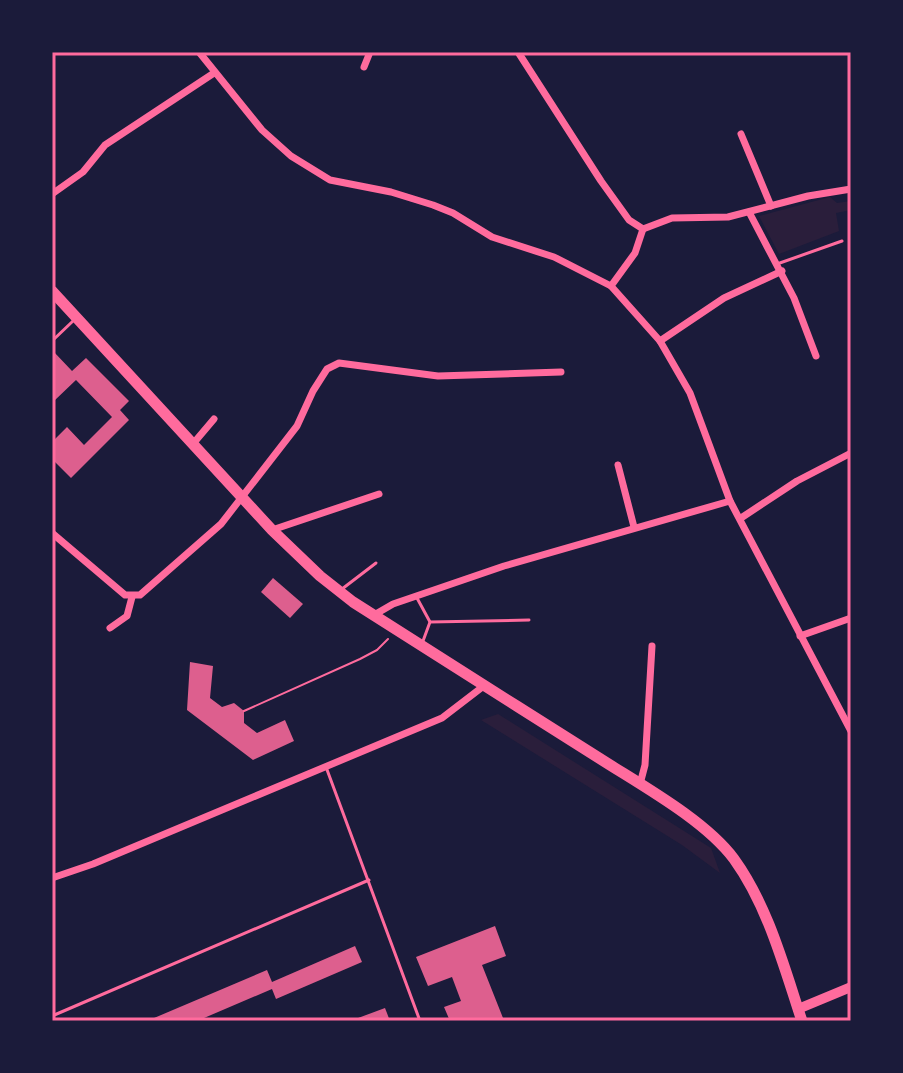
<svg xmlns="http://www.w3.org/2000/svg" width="903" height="1073" font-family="Inter,sans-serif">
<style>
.green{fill:#2a1e3b}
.building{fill:#dd5f8e}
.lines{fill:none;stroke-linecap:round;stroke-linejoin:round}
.path{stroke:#ff6b9d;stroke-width:2}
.service{stroke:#ff6b9d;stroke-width:3}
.minor{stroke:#ff6b9d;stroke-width:7}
.secondary{stroke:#ff6b9d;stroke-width:10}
.primary{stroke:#ff6b9d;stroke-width:11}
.neatline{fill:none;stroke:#ff6b9d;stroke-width:3}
</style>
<rect width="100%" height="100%" fill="#1b1b3a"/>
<g class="green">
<path d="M 830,197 L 837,203 L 851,201 L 851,210 L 836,213 L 839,231 L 779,254 L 759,216 Z"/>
<path d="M 498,714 L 711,848 L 720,873 L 682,845 L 481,720 Z"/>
</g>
<g class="building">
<path d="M 54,352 L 72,371 L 86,358 L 129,401 L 120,410 L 129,420 L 71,478 L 52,459 L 52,442 L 67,427 L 84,445 L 112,417 L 76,380 L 54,401 L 52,399 Z"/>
<path d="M 273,578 L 303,604 L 290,618 L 261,592 Z"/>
<path d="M 190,662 L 213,666 L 210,698 L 222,707 L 234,703 L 244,711 L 244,723 L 257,733 L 285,720 L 294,741 L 253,760 L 187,710 Z"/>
<path d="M 495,926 L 506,956 L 482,965 L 503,1018 L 495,1021 L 450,1021 L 444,1007 L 461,1001 L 452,977 L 428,986 L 416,957 Z"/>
<path d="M 355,946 L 362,962 L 276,999 L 272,989 L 197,1021 L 147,1021 L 267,970 L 272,982 Z"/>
<path d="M 385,1008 L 390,1021 L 350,1021 Z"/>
</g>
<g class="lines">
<path class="path" d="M 244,711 L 360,659 L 377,650 L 388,639"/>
<g class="service">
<path d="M 777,264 L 842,241"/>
<path d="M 52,341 L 73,321"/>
<path d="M 342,589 L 376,563"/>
<path d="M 417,598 L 430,622 L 423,641"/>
<path d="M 430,622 L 529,620"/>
<path d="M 326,767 L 420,1021"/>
<path d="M 52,1016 L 369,880"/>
</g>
<g class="minor">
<path d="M 199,52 L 262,130 L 291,156 L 330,180 L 391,192 L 433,205 L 453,213 L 492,237 L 554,257 L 611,286"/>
<path d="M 518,52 L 601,181 L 629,220 L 643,229 L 635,253 L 611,286 L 660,341 L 690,393 L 730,501 L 851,731"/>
<path d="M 364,67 L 370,52"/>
<path d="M 741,134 L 771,206"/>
<path d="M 52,194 L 83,172 L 105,145 L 214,73"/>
<path d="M 749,212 L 794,298 L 816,356"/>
<path d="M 643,229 L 672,218 L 728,217 L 808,196 L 851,189"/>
<path d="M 660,341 L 724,298 L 782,271"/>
<path d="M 192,445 L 214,419"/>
<path d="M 618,465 L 634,527"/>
<path d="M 741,518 L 797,481 L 851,453"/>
<path d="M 272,530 L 379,494"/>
<path d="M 52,533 L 125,595 L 140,595 L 221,524 L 297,426 L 313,391 L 327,369 L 339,363 L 438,376 L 561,372"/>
<path d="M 374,615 L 393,604 L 504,566 L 730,501"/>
<path d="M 110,628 L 127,616 L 132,597"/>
<path d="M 800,636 L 851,618"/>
<path d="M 640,784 L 645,765 L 652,646"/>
<path d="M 52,878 L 93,864 L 442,718 L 485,685"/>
</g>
<path class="secondary" d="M 798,1009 L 851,987"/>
<path class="primary" d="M 52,291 L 272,530 L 320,576 L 353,602 C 434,654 517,706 599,758 C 641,785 705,820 734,859 C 768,906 784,967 802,1021"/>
</g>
<rect width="903" height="1073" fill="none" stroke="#1b1b3a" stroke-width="108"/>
<rect x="54" y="54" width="795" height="965" class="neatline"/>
</svg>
